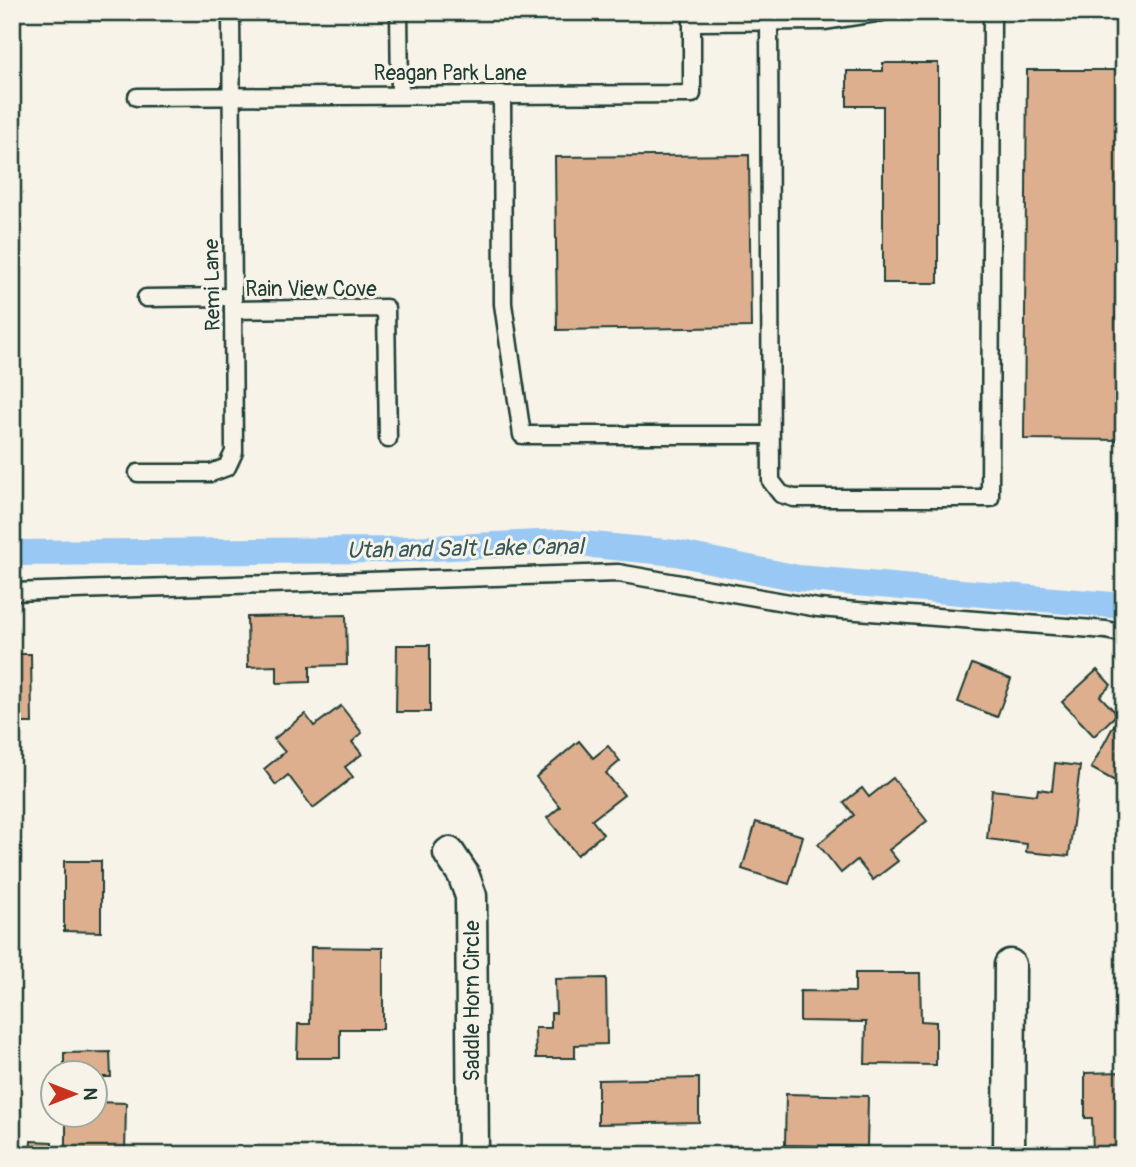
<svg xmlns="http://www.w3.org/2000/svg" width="1136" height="1167" font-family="Pangolin,sans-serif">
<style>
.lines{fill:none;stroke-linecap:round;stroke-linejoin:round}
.canal{stroke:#98c8f3;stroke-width:26}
.building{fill:#deaf8f;stroke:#1f3d34;stroke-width:2}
.service-casing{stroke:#1f3d34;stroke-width:21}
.minor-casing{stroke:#1f3d34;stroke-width:35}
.service{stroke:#f7f3e8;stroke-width:16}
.minor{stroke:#f7f3e8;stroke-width:30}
.labels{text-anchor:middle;stroke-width:6;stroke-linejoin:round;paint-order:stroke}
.street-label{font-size:21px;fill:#1f3d34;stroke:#f7f3e8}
.water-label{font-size:23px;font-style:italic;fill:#37595a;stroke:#f7f3e8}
</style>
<rect width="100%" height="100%" fill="#f7f3e8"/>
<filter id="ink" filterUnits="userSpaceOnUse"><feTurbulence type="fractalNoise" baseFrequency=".0143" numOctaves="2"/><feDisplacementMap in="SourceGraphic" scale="14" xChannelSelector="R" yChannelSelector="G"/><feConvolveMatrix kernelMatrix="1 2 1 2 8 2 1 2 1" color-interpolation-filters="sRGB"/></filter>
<g filter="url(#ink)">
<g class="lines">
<path class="canal" d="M 12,553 L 386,550 L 561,542 L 676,553 L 798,578 L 1124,606"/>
</g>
<g class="building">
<path d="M 883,63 L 938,63 L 938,283 L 883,283 L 883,106 L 847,106 L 847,71 L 883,71 Z"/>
<path d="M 1027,70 L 1124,70 L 1124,440 L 1024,439 Z"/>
<path d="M 749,155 L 751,327 L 557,330 L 555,157 Z"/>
<path d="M 346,615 L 347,665 L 310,666 L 310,682 L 277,683 L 277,666 L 248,667 L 247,617 Z"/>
<path d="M 397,645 L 430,645 L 430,712 L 396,712 Z"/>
<path d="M 12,654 L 31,654 L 32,723 L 12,723 Z"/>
<path d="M 972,664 L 1011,679 L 997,717 L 958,702 Z"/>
<path d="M 1097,670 L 1111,685 L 1100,696 L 1117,714 L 1094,736 L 1062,702 Z"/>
<path d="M 341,706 L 362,733 L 352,742 L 362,754 L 345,767 L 353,777 L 313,808 L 288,775 L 276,785 L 264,769 L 285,752 L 274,739 L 305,714 L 314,726 Z"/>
<path d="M 1114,725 L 1124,730 L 1124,786 L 1091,768 Z"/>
<path d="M 579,741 L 593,758 L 608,746 L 620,761 L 606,773 L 624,795 L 592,820 L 603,834 L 577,855 L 547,818 L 560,807 L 536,777 Z"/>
<path d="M 1055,763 L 1080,766 L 1069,856 L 1026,852 L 1027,844 L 987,839 L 992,790 L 1037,795 L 1038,789 L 1052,791 Z"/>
<path d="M 893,778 L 927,821 L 889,850 L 898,861 L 873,880 L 857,860 L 841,873 L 818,844 L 854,815 L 844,802 L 862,788 L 869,797 Z"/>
<path d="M 756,822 L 803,836 L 789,884 L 742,869 Z"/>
<path d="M 64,861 L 101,861 L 101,932 L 64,931 Z"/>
<path d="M 1124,926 L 1124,945 L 1119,927 Z"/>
<path d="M 311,947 L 383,948 L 383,1029 L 340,1029 L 340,1058 L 297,1058 L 298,1024 L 310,1024 Z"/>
<path d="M 855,973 L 920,973 L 921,1021 L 936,1022 L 936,1065 L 865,1064 L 866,1022 L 800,1021 L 800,991 L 855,992 Z"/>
<path d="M 606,978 L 607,1044 L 575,1045 L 575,1058 L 536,1058 L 535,1028 L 551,1028 L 551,1013 L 556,1013 L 555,979 Z"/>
<path d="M 110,1052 L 111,1077 L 94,1077 L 94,1072 L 64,1072 L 64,1053 Z"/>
<path d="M 1124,1072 L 1124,1155 L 1093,1155 L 1092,1118 L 1085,1118 L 1085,1073 Z"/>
<path d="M 699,1078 L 699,1122 L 598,1124 L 598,1080 Z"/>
<path d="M 786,1094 L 868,1096 L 867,1147 L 785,1145 Z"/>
<path d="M 94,1102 L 126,1103 L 125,1155 L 66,1155 L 66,1114 L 94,1114 Z"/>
<path d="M 31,1141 L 52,1142 L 52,1155 L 30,1155 Z"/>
</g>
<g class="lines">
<defs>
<g id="service">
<path d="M 399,12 L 400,95"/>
<path d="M 692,22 L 824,21 L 882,12"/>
<path d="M 769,22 L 771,481 L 781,494 L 794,498 L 990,498 L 992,12"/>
<path d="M 502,94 L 503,304 L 522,435 L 769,435"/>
<path d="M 137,97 L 692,94 L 692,22 L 697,12"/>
<path d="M 146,298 L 233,297"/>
<path d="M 233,310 L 386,308 L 388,439"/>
<path d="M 138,473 L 211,473 L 227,467 L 234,452 L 231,12"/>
<path d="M 12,592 L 618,573 L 818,608 L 1106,630 L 1124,634"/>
</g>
<g id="minor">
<path d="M 449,853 L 463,874 L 471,896 L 473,1155"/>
<path d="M 1009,1155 L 1010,965"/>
</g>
</defs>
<use href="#service" class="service-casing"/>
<use href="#minor" class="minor-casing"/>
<use href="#service" class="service"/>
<use href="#minor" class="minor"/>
</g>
</g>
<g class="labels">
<g class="street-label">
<text x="450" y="80">Reagan Park Lane</text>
<text transform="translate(212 285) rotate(-91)" y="7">Remi Lane</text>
<text x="311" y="296">Rain View Cove</text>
<text transform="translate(472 1001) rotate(-90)" y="7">Saddle Horn Circle</text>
</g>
<g class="water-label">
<text transform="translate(465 548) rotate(-1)" y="8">Utah and Salt Lake Canal</text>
</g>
</g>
<rect width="1136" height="1167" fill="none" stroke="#f7f3e8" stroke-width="42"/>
<rect x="21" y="21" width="1094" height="1125" fill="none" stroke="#1f3d34" stroke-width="2.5" filter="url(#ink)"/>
<g transform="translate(74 1094) rotate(90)"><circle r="33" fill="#f7f3e8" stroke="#a1aaa0" stroke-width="2"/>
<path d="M0-5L12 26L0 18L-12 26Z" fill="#c8321e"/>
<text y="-10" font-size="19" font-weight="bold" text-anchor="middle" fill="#1f3d34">N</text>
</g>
</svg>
